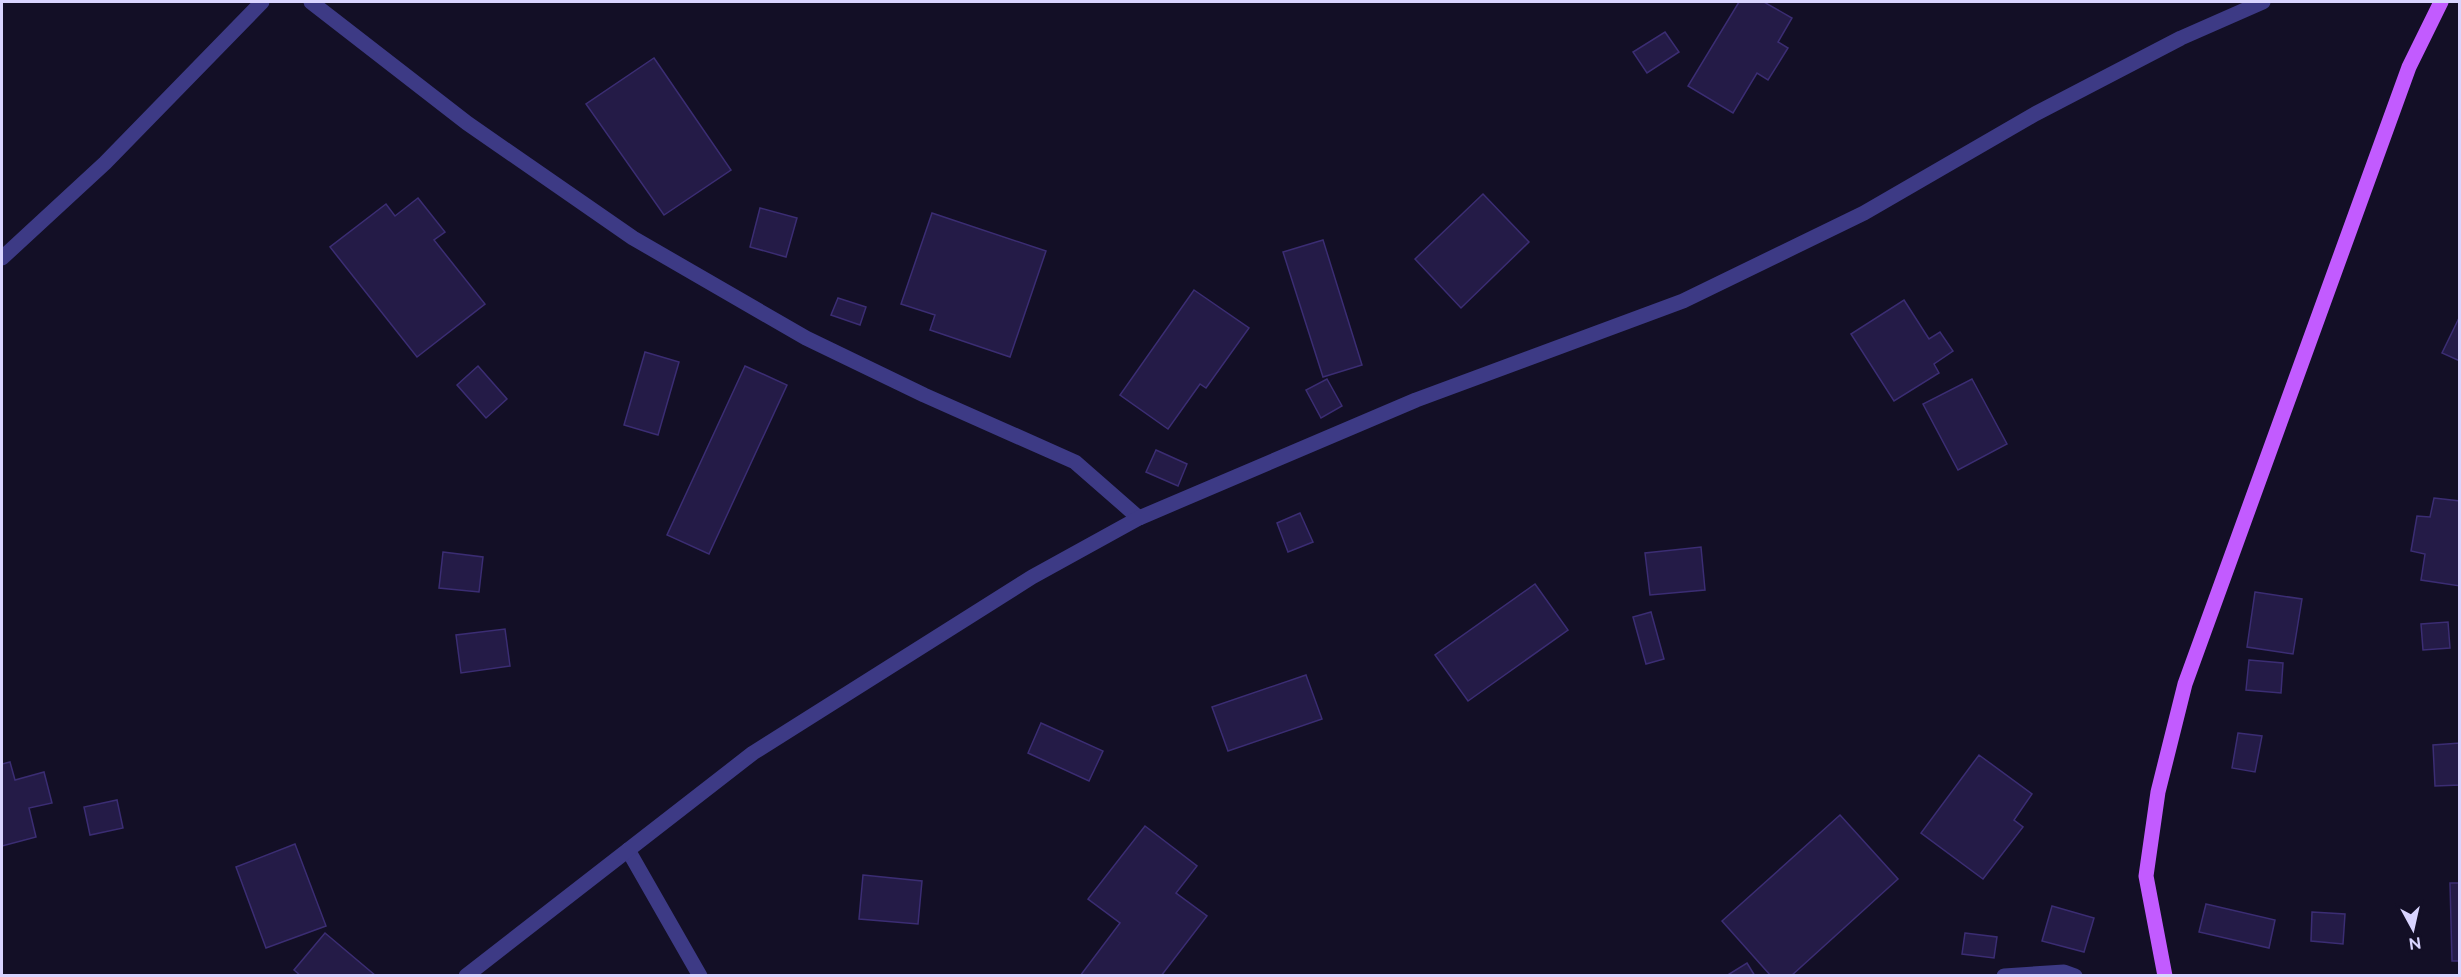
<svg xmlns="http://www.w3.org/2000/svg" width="2461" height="977" font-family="Raleway,sans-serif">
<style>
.building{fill:#241b47;stroke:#3b2d73;stroke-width:1.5}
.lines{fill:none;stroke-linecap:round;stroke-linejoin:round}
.minor{stroke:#3d3a85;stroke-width:15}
.major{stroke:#c25bff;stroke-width:15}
</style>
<rect width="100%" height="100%" fill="#130f26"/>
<g class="building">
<path d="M 1739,2 L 1764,2 L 1792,18 L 1778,42 L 1788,48 L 1768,80 L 1757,73 L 1733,113 L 1688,86 Z"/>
<path d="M 1665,32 L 1679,52 L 1647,73 L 1633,52 Z"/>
<path d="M 654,58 L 731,170 L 664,215 L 586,104 Z"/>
<path d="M 1483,194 L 1529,242 L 1461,308 L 1415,259 Z"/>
<path d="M 418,198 L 445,232 L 434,240 L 485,304 L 417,357 L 330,247 L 386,204 L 395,216 Z"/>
<path d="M 760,208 L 797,218 L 786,257 L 750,247 Z"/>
<path d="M 932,213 L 1046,251 L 1010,357 L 930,330 L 935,315 L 901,304 Z"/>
<path d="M 1323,240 L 1362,365 L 1323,377 L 1283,252 Z"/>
<path d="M 1194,290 L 1249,328 L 1206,388 L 1200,384 L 1168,429 L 1120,395 Z"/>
<path d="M 838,298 L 866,307 L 860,325 L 831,315 Z"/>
<path d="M 1904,300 L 1929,339 L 1940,332 L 1953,351 L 1934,364 L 1939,373 L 1894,401 L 1851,334 Z"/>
<path d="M 2460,316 L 2460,361 L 2442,353 Z"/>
<path d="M 645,352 L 679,362 L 658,435 L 624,425 Z"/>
<path d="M 478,366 L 507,399 L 486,418 L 457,385 Z"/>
<path d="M 745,366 L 787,385 L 709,554 L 667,535 Z"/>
<path d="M 1327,379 L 1342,406 L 1321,418 L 1306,390 Z"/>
<path d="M 1972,379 L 2007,444 L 1958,470 L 1923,404 Z"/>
<path d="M 1156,450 L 1187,464 L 1178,486 L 1146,472 Z"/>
<path d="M 2434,498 L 2460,501 L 2460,586 L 2421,580 L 2425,554 L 2411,551 L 2417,516 L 2430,517 Z"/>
<path d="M 1300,513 L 1313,542 L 1288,552 L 1277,523 Z"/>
<path d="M 1701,547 L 1705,590 L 1650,595 L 1645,553 Z"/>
<path d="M 443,552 L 483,557 L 479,592 L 439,588 Z"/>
<path d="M 1535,584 L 1568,630 L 1468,701 L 1435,655 Z"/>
<path d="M 2255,592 L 2302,599 L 2293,654 L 2247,647 Z"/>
<path d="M 1651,612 L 1664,659 L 1646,664 L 1633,617 Z"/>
<path d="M 2448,622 L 2450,648 L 2423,650 L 2421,624 Z"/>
<path d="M 505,629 L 510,666 L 461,673 L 456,635 Z"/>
<path d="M 2249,660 L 2283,663 L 2281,693 L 2246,690 Z"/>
<path d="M 1306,675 L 1322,719 L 1228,751 L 1212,707 Z"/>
<path d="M 1041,723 L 1103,751 L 1089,781 L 1028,753 Z"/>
<path d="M 2238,733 L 2262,736 L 2255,772 L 2232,768 Z"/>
<path d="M 2460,743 L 2460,785 L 2435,786 L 2433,745 Z"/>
<path d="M 1979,755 L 2032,794 L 2014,820 L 2023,827 L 1983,879 L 1921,833 Z"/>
<path d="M 10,762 L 15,780 L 44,772 L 52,803 L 29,808 L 36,837 L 2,846 L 2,764 Z"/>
<path d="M 117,800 L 123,828 L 90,835 L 84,807 Z"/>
<path d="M 1840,815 L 1898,879 L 1791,976 L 1771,976 L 1722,921 Z"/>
<path d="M 1145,826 L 1197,866 L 1176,893 L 1207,916 L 1161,976 L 1080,976 L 1120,923 L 1088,899 Z"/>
<path d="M 295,844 L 326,926 L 266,948 L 236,867 Z"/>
<path d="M 863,875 L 922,881 L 918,924 L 859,919 Z"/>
<path d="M 2450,883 L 2460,883 L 2460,961 L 2452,961 Z"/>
<path d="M 2206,904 L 2275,920 L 2269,948 L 2199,932 Z"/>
<path d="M 2052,906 L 2094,918 L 2084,952 L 2042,941 Z"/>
<path d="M 2312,912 L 2345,914 L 2343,944 L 2311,941 Z"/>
<path d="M 325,933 L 376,976 L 301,976 L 294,970 Z"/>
<path d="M 1965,933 L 1997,937 L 1994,958 L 1962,954 Z"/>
<path d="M 1747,963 L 1755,976 L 1726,976 Z"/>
</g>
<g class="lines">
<g class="minor">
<path d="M 311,2 L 467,123 L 633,238 L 806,338 L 924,395 L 1075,462 L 1139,518"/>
<path d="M 2,258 L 105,163 L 262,2"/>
<path d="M 628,850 L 700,976"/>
<path d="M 466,976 L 753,753 L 1032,577 L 1139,518 L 1416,400 L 1683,301 L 1864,213 L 2035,114 L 2181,38 L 2263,2"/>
<path d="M 2004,976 L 2064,972 L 2075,976"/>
</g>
<path class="major" d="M 2165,976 L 2146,876 L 2158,792 L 2185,684 L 2409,67 L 2441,2"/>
</g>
<rect width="2461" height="977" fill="none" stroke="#d9d4ff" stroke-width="6"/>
<g transform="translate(2413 929) rotate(172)" stroke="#130f26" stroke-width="4.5" paint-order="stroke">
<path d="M0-4.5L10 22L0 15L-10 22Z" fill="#d9d4ff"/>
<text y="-9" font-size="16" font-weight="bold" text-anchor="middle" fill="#d9d4ff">N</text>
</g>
</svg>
